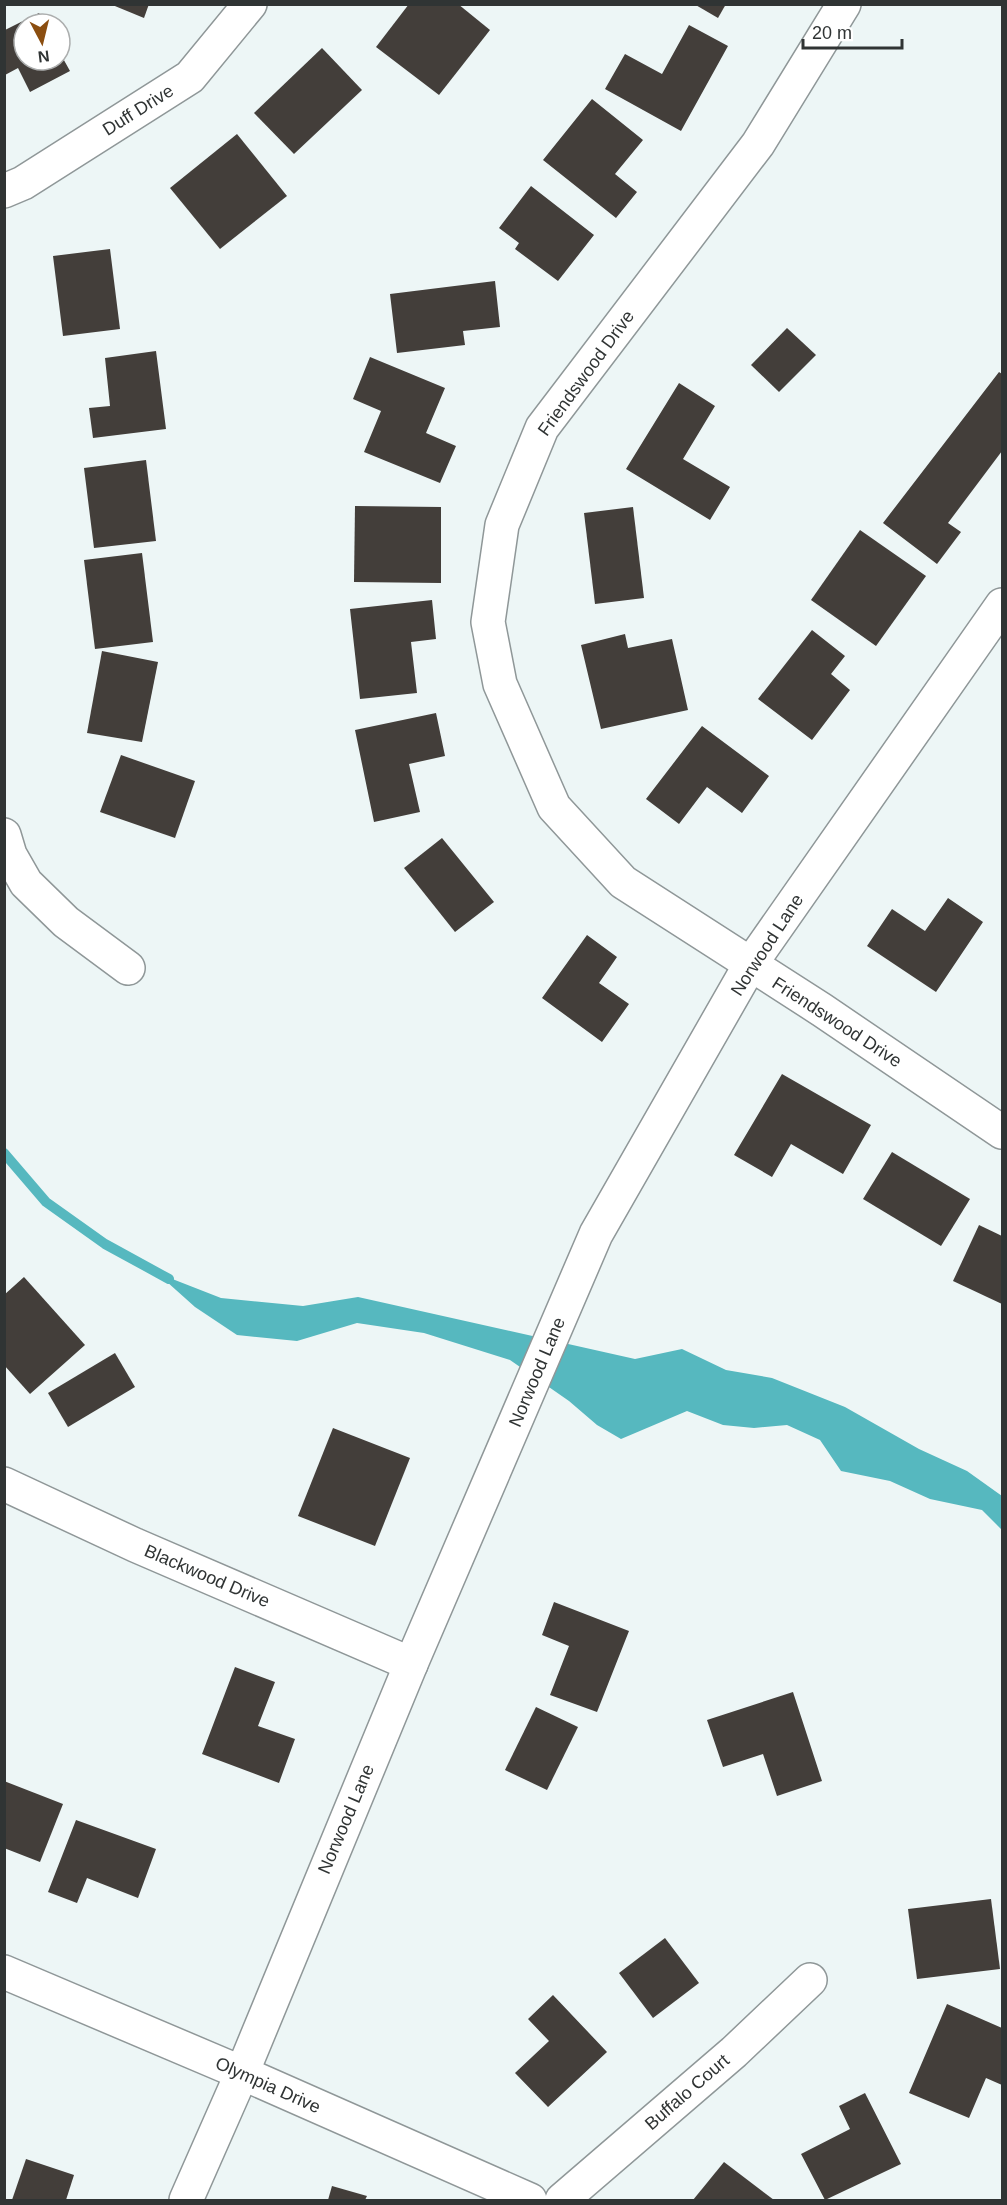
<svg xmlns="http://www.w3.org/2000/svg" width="1007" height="2205" font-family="Arial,sans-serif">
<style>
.water{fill:#56b8bf}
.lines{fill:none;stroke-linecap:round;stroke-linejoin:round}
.stream{stroke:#56b8bf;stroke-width:10}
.building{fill:#433e3a}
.minor-casing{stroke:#8f9798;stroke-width:36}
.minor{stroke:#fff;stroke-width:33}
.labels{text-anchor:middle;stroke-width:6;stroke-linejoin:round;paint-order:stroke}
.street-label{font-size:18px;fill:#303434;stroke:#fff}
</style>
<rect width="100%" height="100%" fill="#edf6f6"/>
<path class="water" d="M 157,1273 L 221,1298 L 303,1306 L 358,1297 L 635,1359 L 682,1349 L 726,1370 L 772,1378 L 845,1407 L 919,1449 L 967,1471 L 1002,1496 L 1002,1530 L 982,1510 L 930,1499 L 890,1481 L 841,1471 L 820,1440 L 787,1425 L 754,1428 L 723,1425 L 687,1411 L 621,1439 L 597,1425 L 569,1401 L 510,1360 L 424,1333 L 357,1323 L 297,1341 L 237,1335 L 195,1307 Z"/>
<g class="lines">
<path class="stream" d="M 4,1153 L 46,1202 L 105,1244 L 169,1279"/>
</g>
<g class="building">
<path d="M 110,4 L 149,4 L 144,18 Z"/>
<path d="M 409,4 L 458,4 L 490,30 L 439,95 L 376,47 Z"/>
<path d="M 694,4 L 726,4 L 718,18 Z"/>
<path d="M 39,13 L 45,24 L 24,24 L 24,60 L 60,60 L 60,53 L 70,71 L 30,92 L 18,68 L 5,75 L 5,30 Z"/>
<path d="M 689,25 L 728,46 L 681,131 L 605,89 L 625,54 L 662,74 Z"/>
<path d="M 322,48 L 362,90 L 294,154 L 254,113 Z"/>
<path d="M 592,99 L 643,140 L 615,174 L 637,192 L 616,218 L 543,160 Z"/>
<path d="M 237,134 L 287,196 L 220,249 L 170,188 Z"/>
<path d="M 531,186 L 594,235 L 558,281 L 515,249 L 519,243 L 499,228 Z"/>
<path d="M 110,249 L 120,329 L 63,336 L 53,256 Z"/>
<path d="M 495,281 L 500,327 L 463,331 L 465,345 L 397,353 L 390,294 Z"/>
<path d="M 787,328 L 816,355 L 779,392 L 751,365 Z"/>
<path d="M 156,351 L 166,429 L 93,438 L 89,408 L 110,406 L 105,358 Z"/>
<path d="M 370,357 L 445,388 L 426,433 L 456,446 L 440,483 L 364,452 L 381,411 L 353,399 Z"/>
<path d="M 999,372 L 1002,374 L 1002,451 L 948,523 L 961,532 L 937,564 L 883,523 Z"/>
<path d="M 679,383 L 715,406 L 683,459 L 730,487 L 710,520 L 626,469 Z"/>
<path d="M 146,460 L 156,541 L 94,548 L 84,468 Z"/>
<path d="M 355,506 L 441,507 L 441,583 L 354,582 Z"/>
<path d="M 633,507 L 644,598 L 595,604 L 584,513 Z"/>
<path d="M 860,530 L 926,576 L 876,646 L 811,600 Z"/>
<path d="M 142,553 L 153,642 L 95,649 L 84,560 Z"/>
<path d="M 432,600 L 436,639 L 411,642 L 417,693 L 360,699 L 350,609 Z"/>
<path d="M 812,630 L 845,656 L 831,674 L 850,690 L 812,740 L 758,699 Z"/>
<path d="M 625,634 L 628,648 L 672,639 L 688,710 L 601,729 L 581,645 Z"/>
<path d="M 102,651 L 158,662 L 142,742 L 87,733 Z"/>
<path d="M 436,713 L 445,756 L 409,764 L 420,812 L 374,822 L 355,730 Z"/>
<path d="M 702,726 L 769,776 L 742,813 L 707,787 L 679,824 L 646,799 Z"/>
<path d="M 121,755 L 195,781 L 175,838 L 100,812 Z"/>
<path d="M 442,838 L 494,902 L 455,932 L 404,868 Z"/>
<path d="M 948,898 L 983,922 L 936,992 L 867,946 L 892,909 L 925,931 Z"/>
<path d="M 587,935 L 617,957 L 599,983 L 629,1004 L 602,1042 L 542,998 Z"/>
<path d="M 782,1074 L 871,1125 L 843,1174 L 791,1144 L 772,1177 L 734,1155 Z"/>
<path d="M 892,1152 L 970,1199 L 941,1246 L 863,1199 Z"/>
<path d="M 979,1225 L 1002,1236 L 1002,1304 L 953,1281 Z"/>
<path d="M 24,1277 L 85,1345 L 30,1394 L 4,1365 L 4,1295 Z"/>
<path d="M 115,1353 L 135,1387 L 68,1427 L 48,1393 Z"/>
<path d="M 333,1428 L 410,1458 L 375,1546 L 298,1516 Z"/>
<path d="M 554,1602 L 629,1631 L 597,1712 L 550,1695 L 569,1646 L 542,1635 Z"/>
<path d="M 235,1667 L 275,1682 L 258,1726 L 295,1739 L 279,1783 L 202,1754 Z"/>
<path d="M 793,1692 L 822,1781 L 777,1796 L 763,1754 L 723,1767 L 707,1720 Z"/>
<path d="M 536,1707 L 578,1727 L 547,1790 L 505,1770 Z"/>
<path d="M 4,1781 L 63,1804 L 40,1862 L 4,1848 Z"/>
<path d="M 76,1820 L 156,1849 L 138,1898 L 87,1878 L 77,1903 L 48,1892 Z"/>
<path d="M 991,1899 L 1000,1969 L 917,1979 L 908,1909 Z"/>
<path d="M 665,1938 L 699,1983 L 653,2018 L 619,1973 Z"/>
<path d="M 553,1995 L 607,2052 L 548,2107 L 515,2073 L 549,2041 L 528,2019 Z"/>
<path d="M 947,2004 L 1002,2028 L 1002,2085 L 986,2078 L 969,2118 L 909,2093 Z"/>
<path d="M 865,2093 L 901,2164 L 825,2200 L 801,2154 L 850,2129 L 839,2106 Z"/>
<path d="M 26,2159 L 74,2175 L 66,2200 L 12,2200 Z"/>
<path d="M 724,2162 L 774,2200 L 693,2200 Z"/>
<path d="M 332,2186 L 367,2196 L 365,2200 L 328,2200 Z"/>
</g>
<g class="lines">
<defs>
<g id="minor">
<path d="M 844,4 L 758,144 L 542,428 L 502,525 L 488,622 L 500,684 L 554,807 L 623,882 L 822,1010 L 1002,1132"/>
<path d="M 4,191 L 23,183 L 190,77 L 250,4"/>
<path d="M 4,835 L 10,855 L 26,883 L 66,922 L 128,968"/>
<path d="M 4,1484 L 135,1545 L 411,1664"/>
<path d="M 4,1972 L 242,2073 L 530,2200"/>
<path d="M 186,2200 L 242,2073 L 411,1664 L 596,1234 L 750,965 L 1002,605"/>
<path d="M 562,2200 L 734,2052 L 810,1980"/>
</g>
</defs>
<use href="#minor" class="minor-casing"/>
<use href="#minor" class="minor"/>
</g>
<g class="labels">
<g class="street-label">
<text transform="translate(138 110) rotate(-32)" y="6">Duff Drive</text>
<text transform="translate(586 373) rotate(-54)" y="6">Friendswood Drive</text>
<text transform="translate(767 945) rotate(-57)" y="6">Norwood Lane</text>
<text transform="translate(837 1022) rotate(33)" y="6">Friendswood Drive</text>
<text transform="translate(537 1372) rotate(-67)" y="6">Norwood Lane</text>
<text transform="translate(207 1576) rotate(23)" y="6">Blackwood Drive</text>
<text transform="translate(346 1819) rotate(-67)" y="6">Norwood Lane</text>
<text transform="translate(268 2085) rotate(24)" y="6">Olympia Drive</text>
<text transform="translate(687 2092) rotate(-41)" y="6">Buffalo Court</text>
</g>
</g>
<rect width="1007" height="2205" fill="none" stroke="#303434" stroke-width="12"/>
<g transform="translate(42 42) rotate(173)"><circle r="28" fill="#ffffff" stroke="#acaeae" stroke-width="1.5"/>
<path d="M0-4.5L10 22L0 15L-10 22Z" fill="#8b4e10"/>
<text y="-9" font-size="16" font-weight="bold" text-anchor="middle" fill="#303434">N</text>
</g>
<path d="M803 39v9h99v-9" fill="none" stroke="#303434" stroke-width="3"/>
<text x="812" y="39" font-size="18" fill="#303434" stroke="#ffffff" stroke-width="4.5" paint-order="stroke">20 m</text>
</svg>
